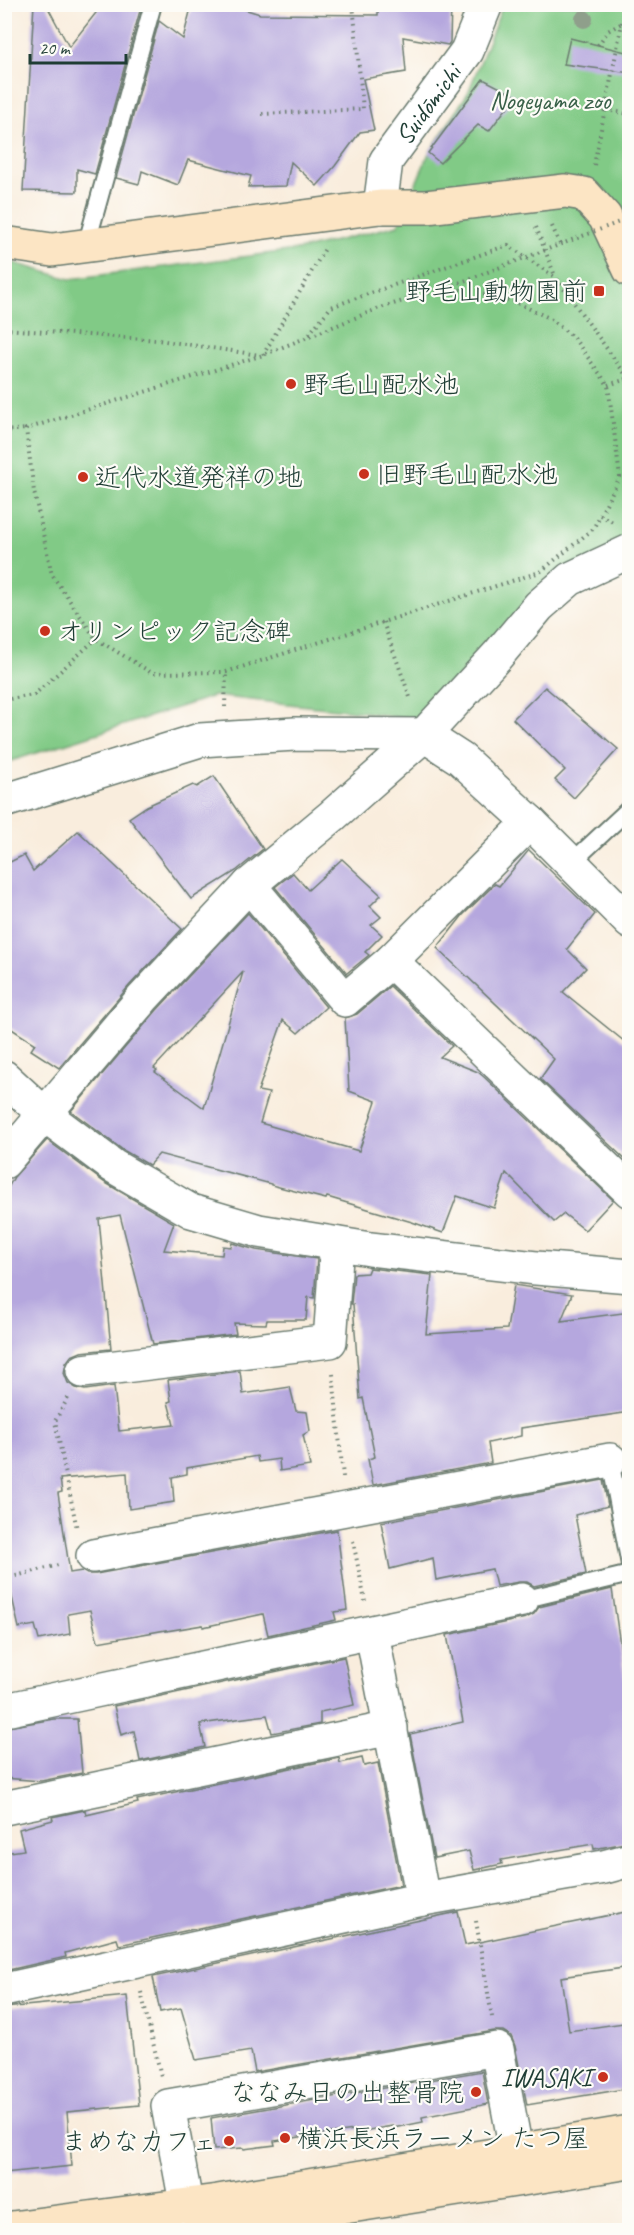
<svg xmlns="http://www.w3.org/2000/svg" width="634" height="2235" font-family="Caveat,'Klee One',sans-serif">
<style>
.green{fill:#81ca86;stroke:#50845d;stroke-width:1.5}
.building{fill:#b5a7de;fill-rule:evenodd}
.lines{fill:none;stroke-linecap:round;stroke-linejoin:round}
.lane-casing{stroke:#6b7b6f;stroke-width:20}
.street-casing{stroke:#6b7b6f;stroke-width:36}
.secondary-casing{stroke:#6b7b6f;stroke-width:36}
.path{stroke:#6b7b6f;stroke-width:4;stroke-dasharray:1.5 4.5;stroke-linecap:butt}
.lane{stroke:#fff;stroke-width:16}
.street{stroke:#fff;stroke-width:33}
.secondary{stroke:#fce5c4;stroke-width:33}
.path-bridge{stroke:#6b7b6f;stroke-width:4;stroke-dasharray:1.5 4.5;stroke-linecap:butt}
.tree{fill:#8f9f8b}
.poi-dot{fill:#c8321e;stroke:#fdfcf7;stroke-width:2}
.labels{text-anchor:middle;stroke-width:4.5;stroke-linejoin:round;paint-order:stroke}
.park-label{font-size:26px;fill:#386048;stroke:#fdfcf7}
.street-label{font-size:26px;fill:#1f3d34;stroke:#fdfcf7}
.poi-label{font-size:26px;fill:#1f3d34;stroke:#fdfcf7;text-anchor:start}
</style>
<rect width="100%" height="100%" fill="#fdfcf7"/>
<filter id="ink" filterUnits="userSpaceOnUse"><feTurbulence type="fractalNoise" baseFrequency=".0167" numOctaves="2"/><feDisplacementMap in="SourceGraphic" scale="12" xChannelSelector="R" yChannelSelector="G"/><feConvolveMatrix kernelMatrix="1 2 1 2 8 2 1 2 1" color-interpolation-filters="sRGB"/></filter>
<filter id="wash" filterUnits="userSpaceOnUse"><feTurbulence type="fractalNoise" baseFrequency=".008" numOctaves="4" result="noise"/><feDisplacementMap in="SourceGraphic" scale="24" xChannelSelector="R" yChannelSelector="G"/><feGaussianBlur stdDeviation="1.35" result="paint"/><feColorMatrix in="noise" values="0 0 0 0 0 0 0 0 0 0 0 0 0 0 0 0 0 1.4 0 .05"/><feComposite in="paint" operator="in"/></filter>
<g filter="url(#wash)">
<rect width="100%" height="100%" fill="#f9eddd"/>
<path class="green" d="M 503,5 L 629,5 L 629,546 L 430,717 L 408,719 L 364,712 L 214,696 L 5,763 L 4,260 L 70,279 L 304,249 L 398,225 L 429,153 L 468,93 Z"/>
<g id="blocks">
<g class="building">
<path d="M 34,4 L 46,4 L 69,47 L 103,4 L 138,4 L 141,7 L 95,174 L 77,169 L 77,192 L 23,191 Z"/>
<path d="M 192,4 L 227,4 L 260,14 L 378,15 L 378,7 L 451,4 L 450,42 L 448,45 L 403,37 L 406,72 L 363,79 L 374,130 L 360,132 L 335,166 L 317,186 L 291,162 L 286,186 L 248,187 L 251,176 L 188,160 L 178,185 L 142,171 L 139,184 L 116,178 L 159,21 L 183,39 Z"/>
<path d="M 570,38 L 630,53 L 630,73 L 564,64 Z"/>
<path d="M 483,79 L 516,96 L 489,131 L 478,125 L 440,163 L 428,153 Z"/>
<path d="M 545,687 L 618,749 L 574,798 L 555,780 L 565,770 L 513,719 Z"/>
<path d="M 214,776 L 263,849 L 236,871 L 191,899 L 129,818 L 147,806 L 193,785 L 197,787 Z"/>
<path d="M 78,831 L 182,929 L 129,986 L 59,1068 L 31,1050 L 35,1044 L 4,1024 L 4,865 L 24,855 L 33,871 Z"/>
<path d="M 529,850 L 595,914 L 567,949 L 586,968 L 563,992 L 630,1046 L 630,1164 L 540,1079 L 554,1059 L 437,948 L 463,915 L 495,884 L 499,886 Z"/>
<path d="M 342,859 L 381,895 L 370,906 L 381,917 L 371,925 L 382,935 L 365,952 L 369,955 L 347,973 L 275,887 L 293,873 L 308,890 Z"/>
<path d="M 248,913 L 326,1007 L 298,1033 L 283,1020 L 258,1091 L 269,1093 L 260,1123 L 359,1151 L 376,1101 L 349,1091 L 345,1018 L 357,1014 L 390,986 L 452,1046 L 440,1057 L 478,1072 L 484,1077 L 613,1200 L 585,1230 L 564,1214 L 554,1222 L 506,1173 L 494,1208 L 457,1196 L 443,1233 L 412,1222 L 327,1197 L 326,1199 L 271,1185 L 271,1184 L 159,1154 L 149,1165 L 123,1150 L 71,1111 L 157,1010 ZM 243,972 L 204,1108 L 155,1072 L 157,1070 L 154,1068 Z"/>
<path d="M 47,1140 L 104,1182 L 174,1223 L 164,1250 L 222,1255 L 223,1246 L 231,1247 L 232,1243 L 256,1250 L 317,1259 L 314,1298 L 308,1297 L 306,1320 L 267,1320 L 266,1324 L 234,1323 L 236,1334 L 153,1344 L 120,1215 L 99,1219 L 111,1349 L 81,1352 L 71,1356 L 66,1363 L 64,1373 L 68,1383 L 76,1388 L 85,1390 L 114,1386 L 119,1431 L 174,1425 L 168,1402 L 171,1401 L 168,1380 L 240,1371 L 243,1394 L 290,1387 L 296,1411 L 307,1412 L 310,1431 L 303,1435 L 310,1466 L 280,1471 L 279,1459 L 258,1462 L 257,1456 L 187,1468 L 187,1474 L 172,1477 L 174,1502 L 129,1509 L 127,1473 L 60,1479 L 62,1492 L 58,1493 L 70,1573 L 82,1571 L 87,1574 L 96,1574 L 337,1530 L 347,1610 L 334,1612 L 336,1620 L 268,1635 L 263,1614 L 203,1627 L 203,1625 L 166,1631 L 166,1630 L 98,1642 L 90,1610 L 68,1614 L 70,1634 L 39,1640 L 35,1625 L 19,1628 L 4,1562 L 4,1195 L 14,1177 Z"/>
<path d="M 369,1268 L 432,1275 L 426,1334 L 507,1329 L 514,1285 L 572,1294 L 561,1321 L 630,1312 L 630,1412 L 521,1428 L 521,1436 L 488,1443 L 491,1463 L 373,1485 L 368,1459 L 375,1457 L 363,1398 L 360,1399 L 353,1304 L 351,1304 L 354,1274 L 367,1273 Z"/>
<path d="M 603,1480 L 608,1506 L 575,1515 L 586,1574 L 534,1586 L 527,1582 L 519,1582 L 496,1586 L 492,1569 L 436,1580 L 433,1558 L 390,1569 L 381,1522 Z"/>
<path d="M 612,1589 L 625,1679 L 630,1677 L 630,1842 L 594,1849 L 593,1844 L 501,1860 L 502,1864 L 474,1870 L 469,1851 L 434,1858 L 410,1734 L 463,1722 L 447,1635 L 526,1618 L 534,1614 L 539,1607 Z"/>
<path d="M 344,1657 L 354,1705 L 320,1712 L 320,1724 L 272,1733 L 267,1715 L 200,1724 L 205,1747 L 140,1761 L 134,1731 L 121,1735 L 114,1706 Z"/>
<path d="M 54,1719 L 77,1719 L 82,1773 L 41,1781 L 4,1778 L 8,1727 Z"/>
<path d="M 339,1758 L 340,1763 L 362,1758 L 364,1766 L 378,1763 L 401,1885 L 119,1945 L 117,1939 L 65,1953 L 66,1957 L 4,1971 L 4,1853 L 24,1850 L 19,1829 L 53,1820 L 52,1817 L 85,1810 L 86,1815 L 138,1803 L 137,1800 Z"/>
<path d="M 630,1911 L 630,1967 L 561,1977 L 569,2031 L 630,2022 L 630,2088 L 527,2105 L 515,2046 L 511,2036 L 503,2031 L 494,2031 L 255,2072 L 251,2051 L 196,2060 L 181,2008 L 160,2012 L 153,1977 L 458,1912 L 465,1945 Z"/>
<path d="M 127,1996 L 139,2105 L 67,2112 L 72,2166 L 4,2173 L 4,2008 Z"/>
<path d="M 482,2071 L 488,2104 L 422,2117 L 423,2122 L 393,2128 L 393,2126 L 363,2131 L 362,2129 L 300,2137 L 274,2141 L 275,2145 L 244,2149 L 243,2148 L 214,2150 L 211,2118 Z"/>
</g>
</g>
</g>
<g filter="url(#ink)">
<use href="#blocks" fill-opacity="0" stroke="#6b7b6f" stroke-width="1.5"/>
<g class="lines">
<defs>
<g id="lane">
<path d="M 86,246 L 153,4"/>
<path d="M 571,863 L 630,808"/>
<path d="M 610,1460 L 630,1565"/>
<path d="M 522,1600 L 630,1574"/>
</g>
<g id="street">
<path id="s1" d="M 380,207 L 386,161 L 467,51 L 486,4"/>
<path d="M 4,801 L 200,740 L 295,734 L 424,735 L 461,759 L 530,822 L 630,922"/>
<path d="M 249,885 L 345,1000 L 391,961 L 630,1191"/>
<path d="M 391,961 L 530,822"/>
<path d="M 4,1077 L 45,1115 L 113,1166 L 191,1211 L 259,1231 L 370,1249 L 536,1268 L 630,1276"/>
<path d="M 4,1162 L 143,998 L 249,885 L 332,816 L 424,735 L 497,656 L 539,606 L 570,579 L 630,551"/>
<path d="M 83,1371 L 330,1341 L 337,1244"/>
<path d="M 93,1556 L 610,1460"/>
<path d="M 372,1633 L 423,1899"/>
<path d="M 10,1709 L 522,1600"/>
<path d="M 4,1808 L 391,1728"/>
<path d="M 4,1990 L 423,1899 L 604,1867 L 630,1860"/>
<path d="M 191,2230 L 168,2106 L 497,2049 L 516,2150"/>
</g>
<g id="secondary">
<path d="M 4,243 L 52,250 L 380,207 L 426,207 L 565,191 L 584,194 L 605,217 L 630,270"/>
<path d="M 4,2229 L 218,2201 L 630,2132"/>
<path d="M 198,2230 L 630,2162"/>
</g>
</defs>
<use href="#lane" class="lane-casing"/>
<use href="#street" class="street-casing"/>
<use href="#secondary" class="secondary-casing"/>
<g class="path">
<path d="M 598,45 L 608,31 L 622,23 L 630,29"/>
<path d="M 606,110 L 630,114"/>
<path d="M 262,114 L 363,109 L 353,4"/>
<path d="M 630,160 L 627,169 L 630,185"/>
<path d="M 594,165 L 622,23 L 630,8"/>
<path d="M 552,226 L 560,244"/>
<path d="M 536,227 L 555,276"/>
<path d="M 448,287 L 513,301 L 549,318 L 573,337 L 608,385 L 620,477 L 593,529 L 540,572 L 226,672 L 152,673 L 96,639 L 52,575 L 34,492 L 26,429 L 263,355 L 377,309 Z"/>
<path d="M 4,329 L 158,340 L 259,355"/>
<path d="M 309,334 L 331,307 L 508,245 L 556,278 L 628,378"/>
<path d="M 263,355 L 326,247"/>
<path d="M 608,385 L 630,378"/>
<path d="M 4,431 L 26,429"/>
<path d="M 600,515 L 613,522"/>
<path d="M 383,622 L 411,700"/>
<path d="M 4,700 L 34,695 L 96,639"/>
<path d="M 225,707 L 226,672"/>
<path d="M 333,1374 L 343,1477"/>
<path d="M 68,1398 L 55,1421 L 77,1529"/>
<path d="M 353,1541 L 365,1601"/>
<path d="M 4,1579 L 62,1564"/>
<path d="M 476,1921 L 492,2017"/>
<path d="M 141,1992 L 161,2076"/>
</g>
<use href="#lane" class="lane"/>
<use href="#street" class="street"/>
<use href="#secondary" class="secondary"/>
<path class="path-bridge" d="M 448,287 L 630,218"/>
</g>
<circle class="tree" cx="584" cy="19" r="9"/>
</g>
<g class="poi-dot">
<rect x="593" y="285" width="12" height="12" rx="3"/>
<circle cx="291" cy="384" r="6"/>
<circle cx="364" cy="474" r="6"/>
<circle cx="83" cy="477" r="6"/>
<circle cx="45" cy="631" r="6"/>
<circle cx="603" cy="2077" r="6"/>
<circle cx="476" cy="2092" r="6"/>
<circle cx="285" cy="2138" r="6"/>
<circle cx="229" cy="2141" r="6"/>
</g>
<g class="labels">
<g class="park-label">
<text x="550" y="109">Nogeyama zoo</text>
</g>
<g class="street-label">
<text dy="9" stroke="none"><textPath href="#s1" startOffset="117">Suidōmichi</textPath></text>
</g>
<g class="poi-label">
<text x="587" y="300" text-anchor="end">野毛山動物園前</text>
<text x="303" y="393">野毛山配水池</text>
<text x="376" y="483">旧野毛山配水池</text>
<text x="95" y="486">近代水道発祥の地</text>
<text x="57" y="640">オリンピック記念碑</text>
<text x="591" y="2086" text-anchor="end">IWASAKI</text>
<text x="464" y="2101" text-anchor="end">ななみ日の出整骨院</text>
<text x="297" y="2147">横浜長浜ラーメン たつ屋</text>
<text x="217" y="2150" text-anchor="end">まめなカフェ</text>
</g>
</g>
<rect width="634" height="2235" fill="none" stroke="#fdfcf7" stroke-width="24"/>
<path d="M30 54v9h96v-9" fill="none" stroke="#1f3d34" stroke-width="3"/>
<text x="39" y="54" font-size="18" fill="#1f3d34" stroke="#fdfcf7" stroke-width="4.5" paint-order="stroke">20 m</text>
</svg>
